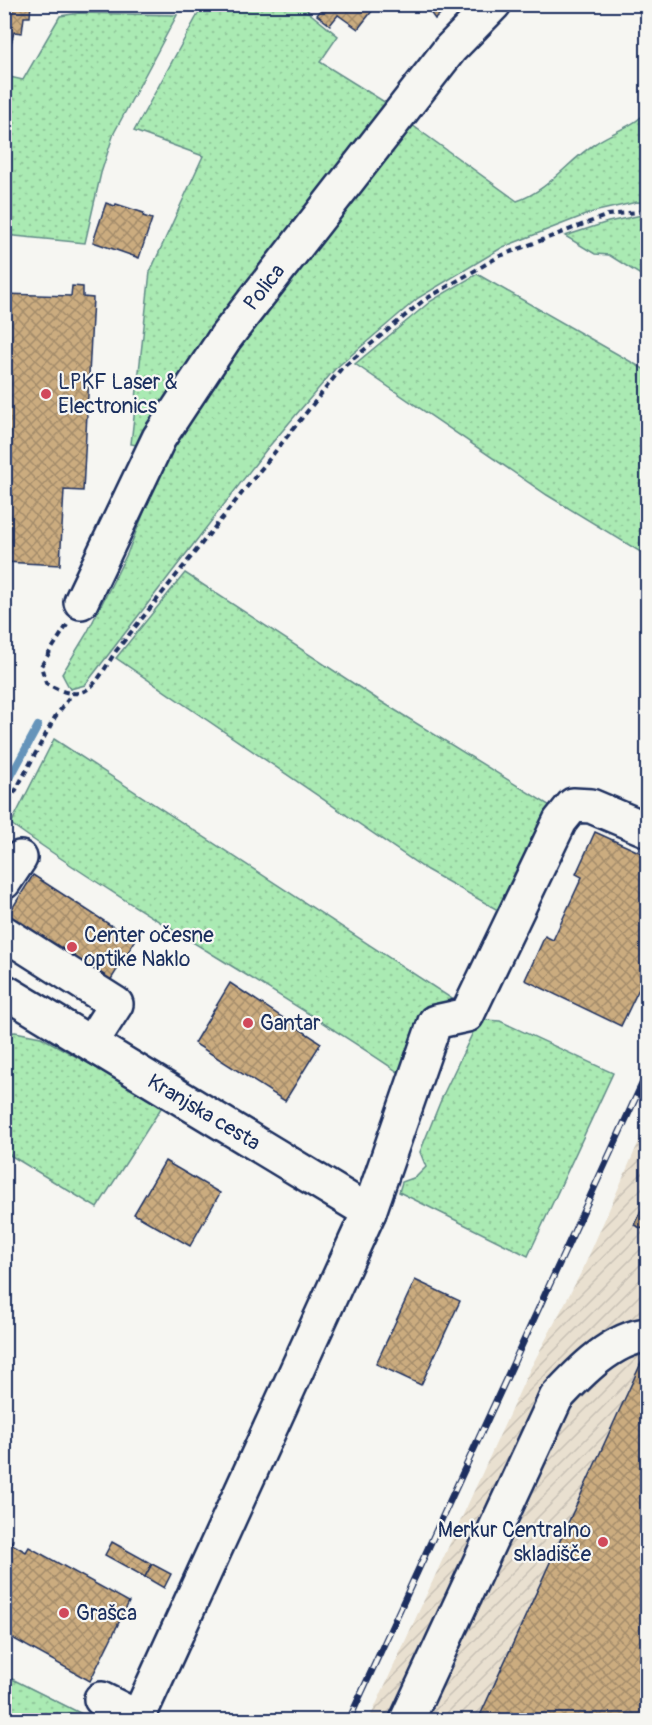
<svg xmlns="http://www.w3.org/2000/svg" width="652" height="1725" font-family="Pangolin,sans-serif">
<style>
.industrial{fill:url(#industrial-furrows)}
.grass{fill:url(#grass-dots);stroke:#628c88;stroke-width:1.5}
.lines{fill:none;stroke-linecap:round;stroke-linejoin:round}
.stream{stroke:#6594ba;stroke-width:8}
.building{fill:url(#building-cross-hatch);stroke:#1b2f5e;stroke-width:1.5}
.minor-casing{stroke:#1b2f5e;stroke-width:38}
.path{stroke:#1b2f5e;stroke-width:4;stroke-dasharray:6 4.5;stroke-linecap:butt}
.minor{stroke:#f6f6f2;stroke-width:33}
.rail-casing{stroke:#1b2f5e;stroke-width:7}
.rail{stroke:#f6f6f2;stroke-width:4.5;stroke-dasharray:14;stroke-linecap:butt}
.poi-dot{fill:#d1495b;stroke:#f6f6f2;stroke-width:2}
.labels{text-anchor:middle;stroke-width:4.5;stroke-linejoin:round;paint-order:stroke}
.street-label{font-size:21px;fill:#1b2f5e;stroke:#f6f6f2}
.poi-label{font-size:21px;fill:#1b2f5e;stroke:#f6f6f2;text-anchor:start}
</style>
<defs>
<pattern id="industrial-furrows" width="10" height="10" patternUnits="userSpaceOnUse" patternTransform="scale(1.5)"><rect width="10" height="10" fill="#e9e0d0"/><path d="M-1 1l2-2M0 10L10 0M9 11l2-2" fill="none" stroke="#c7c0b5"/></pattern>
<pattern id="grass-dots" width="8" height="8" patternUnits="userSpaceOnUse" patternTransform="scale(1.5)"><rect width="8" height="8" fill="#aaeab3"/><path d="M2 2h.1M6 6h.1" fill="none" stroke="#92c99c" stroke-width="1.8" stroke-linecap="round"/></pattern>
<pattern id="building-cross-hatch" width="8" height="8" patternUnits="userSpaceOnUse" patternTransform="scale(1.5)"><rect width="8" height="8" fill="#cbac7f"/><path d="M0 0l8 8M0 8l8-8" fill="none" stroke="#a48c6b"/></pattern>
</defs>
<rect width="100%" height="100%" fill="#f6f6f2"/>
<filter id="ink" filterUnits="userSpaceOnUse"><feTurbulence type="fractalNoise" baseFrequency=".0167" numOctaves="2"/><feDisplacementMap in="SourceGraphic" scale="12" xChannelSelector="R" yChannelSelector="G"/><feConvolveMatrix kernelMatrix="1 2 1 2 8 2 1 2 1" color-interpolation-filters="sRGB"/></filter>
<g filter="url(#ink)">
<path class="industrial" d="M 647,1123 L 647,1720 L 369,1720 L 529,1371 L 583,1269 Z"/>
<g class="grass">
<path d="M 203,5 L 313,5 L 307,11 L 338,36 L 320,62 L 391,106 L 142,446 L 131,444 L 150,272 L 203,156 L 134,131 Z"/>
<path d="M 79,13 L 177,15 L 114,133 L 101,173 L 85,243 L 5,235 L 5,76 L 23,80 L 60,16 Z"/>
<path d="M 647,111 L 647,203 L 637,202 L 593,212 L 503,247 L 418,298 L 335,369 L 266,450 L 85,685 L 70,689 L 62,674 L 87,633 L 127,554 L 160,473 L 186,422 L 264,310 L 412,125 L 517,201 C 549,190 568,161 596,143 C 613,131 634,127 647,111 Z"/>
<path d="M 647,214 L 647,279 L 609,255 L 595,254 L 565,236 L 608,222 Z"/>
<path d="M 477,274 L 647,371 L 647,556 L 547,495 L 355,364 L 431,301 Z"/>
<path d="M 185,573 L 377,699 L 552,807 L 503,913 L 427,870 L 116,658 Z"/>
<path d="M 54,739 L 460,1004 L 423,1085 L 398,1072 C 272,986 136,913 11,824 Z"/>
<path d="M 484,1020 L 500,1021 L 613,1073 L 528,1256 L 399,1192 L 402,1182 L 416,1177 L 426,1167 L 420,1152 L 443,1095 L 476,1026 Z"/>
<path d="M 15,1032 L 41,1037 L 163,1105 L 97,1208 L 5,1152 L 4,1033 Z"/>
<path d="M 4,1675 L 84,1715 L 93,1720 L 5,1720 Z"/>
</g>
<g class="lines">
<path class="stream" d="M 4,789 L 38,726"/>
</g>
<g class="building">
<path d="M 4,4 L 31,4 L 30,17 L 24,17 L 22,33 L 14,32 L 10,47 L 4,46 Z"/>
<path d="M 325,4 L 374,4 L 376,6 L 358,29 L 338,15 L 330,25 L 317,15 Z"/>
<path d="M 424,4 L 444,4 L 446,8 L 435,19 Z"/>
<path d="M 106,203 L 115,206 L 116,204 L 144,213 L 143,216 L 152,219 L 139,258 L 93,242 Z"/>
<path d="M 72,286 L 83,287 L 83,297 L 93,298 L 83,491 L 64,490 L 60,565 L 4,562 L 4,294 L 71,296 Z"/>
<path d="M 595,832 L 648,856 L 648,970 L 621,1026 L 525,980 L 545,936 L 553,940 L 582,877 L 576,874 Z"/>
<path d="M 33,875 L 135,941 L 110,981 L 8,915 Z"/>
<path d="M 230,983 L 321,1043 L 285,1101 L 194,1043 Z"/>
<path d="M 165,1161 L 220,1193 L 190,1246 L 134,1214 Z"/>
<path d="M 648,1196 L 648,1231 L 634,1225 Z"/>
<path d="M 415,1280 L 460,1301 L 421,1385 L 376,1364 Z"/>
<path d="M 642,1361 L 648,1364 L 648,1720 L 478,1720 Z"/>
<path d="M 13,1539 L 12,1544 L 26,1552 L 29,1547 L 129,1602 L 90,1681 L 5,1634 L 9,1626 L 4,1623 L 4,1555 Z"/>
<path d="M 112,1542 L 152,1564 L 145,1577 L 105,1555 Z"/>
<path d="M 152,1564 L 171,1574 L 164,1588 L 145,1577 Z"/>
</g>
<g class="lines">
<defs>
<g id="minor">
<path d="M 81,602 L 159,438 L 225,338 L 450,49 L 494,4"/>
<path d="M 4,882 L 20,858"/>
<path d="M 4,933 L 116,1004 L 91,1043"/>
<path d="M 4,991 L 369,1212"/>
<path d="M 101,1699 L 139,1718"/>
<path d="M 137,1720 L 369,1212 L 435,1022 L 467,1015 L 560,821 L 573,805 L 591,806 L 648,830"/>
<path d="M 407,1720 L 556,1398 C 579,1373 612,1338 648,1335"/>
</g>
</defs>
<use href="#minor" class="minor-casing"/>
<g class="path">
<path d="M 67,625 L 41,666 L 46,683 C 88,708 95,683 116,651 L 341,369 L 424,300 L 500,256 L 608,215 L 648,211"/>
<path d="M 4,812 L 55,717 L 73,693"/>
</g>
<use href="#minor" class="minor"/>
<defs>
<path id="rail" d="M 349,1720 L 648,1071"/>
</defs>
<use href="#rail" class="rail-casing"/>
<use href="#rail" class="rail"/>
</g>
</g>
<g class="poi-dot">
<circle cx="46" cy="394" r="6"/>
<circle cx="72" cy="947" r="6"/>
<circle cx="248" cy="1023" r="6"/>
<circle cx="603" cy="1542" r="6"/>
<circle cx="64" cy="1613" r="6"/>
</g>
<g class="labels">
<g class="street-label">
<text transform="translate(264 287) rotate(-52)" y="7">Polica</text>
<text transform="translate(204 1112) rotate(31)" y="7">Kranjska cesta</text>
</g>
<g class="poi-label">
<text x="58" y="389">LPKF Laser &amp;<tspan x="58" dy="24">Electronics</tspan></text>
<text x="84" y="942">Center očesne<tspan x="84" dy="24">optike Naklo</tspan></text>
<text x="260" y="1030">Gantar</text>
<text x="591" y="1537" text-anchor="end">Merkur Centralno<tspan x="591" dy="24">skladišče</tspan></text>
<text x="76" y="1620">Grašca</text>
</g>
</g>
<rect width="652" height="1725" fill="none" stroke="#f6f6f2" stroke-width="24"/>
<rect x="12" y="12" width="628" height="1701" fill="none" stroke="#1b2f5e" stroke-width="2" filter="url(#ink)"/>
</svg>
